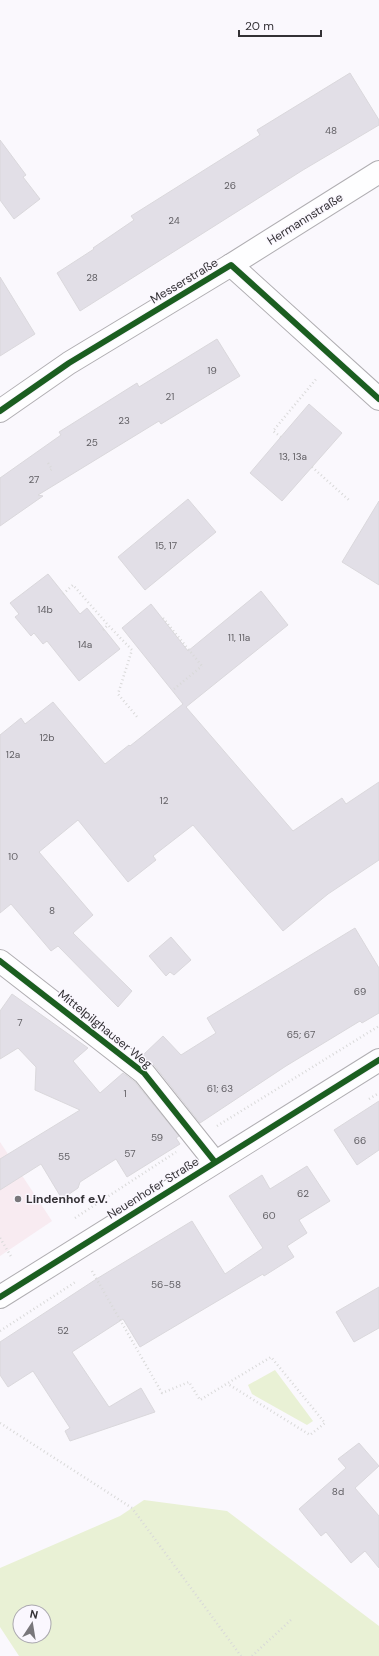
<svg xmlns="http://www.w3.org/2000/svg" width="379" height="1656" font-family="'DM Sans',sans-serif">
<style>
.education{fill:#f8ebf1}
.green{fill:#e9f1d5;fill-rule:evenodd}
.building{fill:#e2dfe7;stroke:#dad8dc}
.lines{fill:none;stroke-linecap:round;stroke-linejoin:round}
.street-casing{stroke:#b0aeb2;stroke-width:24}
.primary-casing{stroke:#b0aeb2;stroke-width:24}
.path{stroke:#d9d9d9;stroke-width:2.5;stroke-dasharray:1 3;stroke-linecap:butt}
.street{stroke:#fefeff;stroke-width:22}
.primary{stroke:#fefeff;stroke-width:22}
.cycleway-casing{stroke:#faf7fe;stroke-width:8}
.cycleway{stroke:#1b5e20;stroke-width:6}
.poi-dot{fill:#79777b;stroke:#faf7fe;stroke-width:1.5}
.labels{text-anchor:middle;stroke-width:3;stroke-linejoin:round;paint-order:stroke}
.number-label{font-size:10px;fill:#626065}
.street-label{font-size:12px;fill:#333135;stroke:#faf7fe}
.poi-label{font-size:12px;font-weight:bold;fill:#333135;stroke:#faf7fe;text-anchor:start}
</style>
<rect width="100%" height="100%" fill="#faf8fd"/>
<path class="education" d="M 0,1142 L 52,1221 L 0,1256 Z"/>
<g class="green">
<path d="M 275,1370 L 313,1421 L 307,1425 L 252,1394 L 248,1385 Z"/>
<path d="M 144,1500 L 227,1511 L 379,1626 L 379,1656 L 19,1656 L 0,1627 L 0,1568 L 120,1516 ZM 20,1612 L 44,1612 L 44,1636 L 20,1636 Z"/>
</g>
<g class="building">
<path d="M 350,73 L 379,120 L 379,125 L 303,170 L 80,311 L 57,273 L 94,249 L 93,248 L 134,220 L 131,216 L 260,135 L 257,130 Z"/>
<path d="M 0,140 L 26,175 L 23,177 L 40,199 L 14,219 L 0,200 Z"/>
<path d="M 0,277 L 35,334 L 0,356 Z"/>
<path d="M 217,339 L 240,376 L 161,424 L 159,421 L 38,495 L 43,496 L 0,526 L 0,478 L 61,435 L 59,432 L 137,383 L 139,387 Z"/>
<path d="M 309,404 L 342,433 L 282,501 L 250,473 Z"/>
<path d="M 188,499 L 216,532 L 145,590 L 118,557 Z"/>
<path d="M 379,501 L 379,585 L 342,562 Z"/>
<path d="M 48,574 L 80,614 L 87,608 L 120,649 L 79,681 L 47,641 L 43,644 L 34,633 L 31,636 L 15,617 L 19,614 L 10,603 Z"/>
<path d="M 261,591 L 288,625 L 186,707 L 293,831 L 342,798 L 346,804 L 379,782 L 379,860 L 328,894 L 283,931 L 193,825 L 153,856 L 156,860 L 128,882 L 78,820 L 39,852 L 93,915 L 73,933 L 132,991 L 118,1007 L 58,946 L 51,951 L 11,904 L 0,913 L 0,735 L 21,718 L 25,724 L 53,702 L 105,764 L 129,745 L 130,746 L 183,704 L 122,628 L 151,604 L 188,651 Z"/>
<path d="M 355,928 L 379,968 L 379,1013 L 362,1023 L 360,1021 L 286,1066 L 200,1123 L 154,1065 L 142,1056 L 163,1036 L 181,1055 L 216,1033 L 207,1018 Z"/>
<path d="M 171,937 L 191,960 L 174,975 L 170,972 L 166,976 L 149,956 Z"/>
<path d="M 12,994 L 88,1048 L 73,1061 L 100,1093 L 123,1073 L 135,1082 L 179,1136 L 176,1138 L 180,1144 L 127,1177 L 116,1159 L 80,1182 L 78,1188 L 62,1199 L 41,1164 L 0,1190 L 0,1159 L 80,1110 L 35,1090 L 36,1067 L 18,1048 L 0,1059 L 0,1011 Z"/>
<path d="M 379,1101 L 379,1150 L 357,1165 L 334,1130 Z"/>
<path d="M 307,1166 L 330,1201 L 299,1220 L 307,1233 L 287,1246 L 294,1257 L 264,1276 L 263,1274 L 140,1347 L 123,1319 L 72,1352 L 109,1407 L 141,1388 L 155,1412 L 70,1441 L 65,1431 L 70,1428 L 33,1371 L 8,1387 L 0,1375 L 0,1342 L 98,1278 L 192,1221 L 225,1274 L 263,1248 L 229,1196 L 262,1175 L 270,1189 Z"/>
<path d="M 379,1287 L 379,1328 L 354,1342 L 336,1312 Z"/>
<path d="M 359,1443 L 379,1466 L 355,1488 L 379,1516 L 379,1568 L 365,1551 L 351,1563 L 326,1532 L 321,1536 L 299,1509 L 346,1468 L 338,1459 Z"/>
</g>
<g class="lines">
<defs>
<g id="street">
<path d="M 231,265 L 379,172"/>
<path d="M 0,411 L 69,363 L 231,265 L 379,399"/>
<path d="M 0,961 L 144,1073 L 215,1162"/>
</g>
<path id="primary" d="M 0,1297 L 379,1060"/>
</defs>
<use href="#street" class="street-casing"/>
<use href="#primary" class="primary-casing"/>
<g class="path">
<path d="M 281,437 L 273,431 L 317,378"/>
<path d="M 48,463 L 52,469 L 49,471"/>
<path d="M 312,467 L 350,501"/>
<path d="M 63,594 L 73,585 L 108,625 L 132,650 L 118,694 L 138,718"/>
<path d="M 163,618 L 202,666 L 203,665"/>
<path d="M 103,630 L 108,625"/>
<path d="M 174,689 L 202,666"/>
<path d="M 369,1099 L 379,1093"/>
<path d="M 217,1126 L 379,1026"/>
<path d="M 75,1218 L 176,1152"/>
<path d="M 0,1238 L 12,1258"/>
<path d="M 92,1271 L 162,1393 L 189,1382 L 200,1400 L 271,1357 L 325,1423 L 310,1435 L 228,1384"/>
<path d="M 0,1331 L 77,1281"/>
<path d="M 0,1423 L 132,1508 L 241,1656"/>
<path d="M 252,1656 L 292,1619"/>
</g>
<use href="#street" class="street"/>
<use href="#primary" class="primary"/>
<defs>
<g id="cycleway">
<path d="M 0,411 L 69,363 L 231,265 L 379,399"/>
<path d="M 0,961 L 144,1073 L 215,1162"/>
<path d="M 0,1297 L 379,1060"/>
</g>
</defs>
<use href="#cycleway" class="cycleway-casing"/>
<use href="#cycleway" class="cycleway"/>
</g>
<circle class="poi-dot" cx="18" cy="1199" r="4"/>
<g class="labels">
<g class="number-label">
<text x="331" y="134">48</text>
<text x="230" y="189">26</text>
<text x="174" y="224">24</text>
<text x="92" y="281">28</text>
<text x="212" y="374">19</text>
<text x="170" y="400">21</text>
<text x="124" y="424">23</text>
<text x="92" y="446">25</text>
<text x="293" y="460">13, 13a</text>
<text x="34" y="483">27</text>
<text x="166" y="549">15, 17</text>
<text x="45" y="613">14b</text>
<text x="239" y="641">11, 11a</text>
<text x="85" y="648">14a</text>
<text x="47" y="741">12b</text>
<text x="13" y="758">12a</text>
<text x="164" y="804">12</text>
<text x="13" y="860">10</text>
<text x="52" y="914">8</text>
<text x="360" y="995">69</text>
<text x="20" y="1026">7</text>
<text x="301" y="1038">65; 67</text>
<text x="220" y="1092">61; 63</text>
<text x="125" y="1097">1</text>
<text x="157" y="1141">59</text>
<text x="360" y="1144">66</text>
<text x="130" y="1157">57</text>
<text x="64" y="1160">55</text>
<text x="303" y="1197">62</text>
<text x="269" y="1219">60</text>
<text x="166" y="1288">56-58</text>
<text x="63" y="1334">52</text>
<text x="338" y="1495">8d</text>
</g>
<g class="street-label">
<text transform="translate(305 219) rotate(-32)" y="4">Hermannstraße</text>
<text transform="translate(184 281) rotate(-31)" y="4">Messerstraße</text>
<text transform="translate(105 1029) rotate(39)" y="4">Mittelpilghauser Weg</text>
<text transform="translate(153 1188) rotate(-32)" y="4">Neuenhofer Straße</text>
</g>
<g class="poi-label">
<text x="26" y="1203">Lindenhof e.V.</text>
</g>
</g>
<g transform="translate(32 1624) rotate(12)"><circle r="19" fill="#faf7fe" stroke="#aaa8ae"/>
<path d="M0-3L7 15L0 10L-7 15Z" fill="#79777b"/>
<text y="-6" font-size="11" font-weight="bold" text-anchor="middle" fill="#333135">N</text>
</g>
<path d="M239 30v6h82v-6" fill="none" stroke="#333135" stroke-width="2"/>
<text x="245" y="30" font-size="12" fill="#333135" stroke="#faf7fe" stroke-width="3" paint-order="stroke">20 m</text>
</svg>
